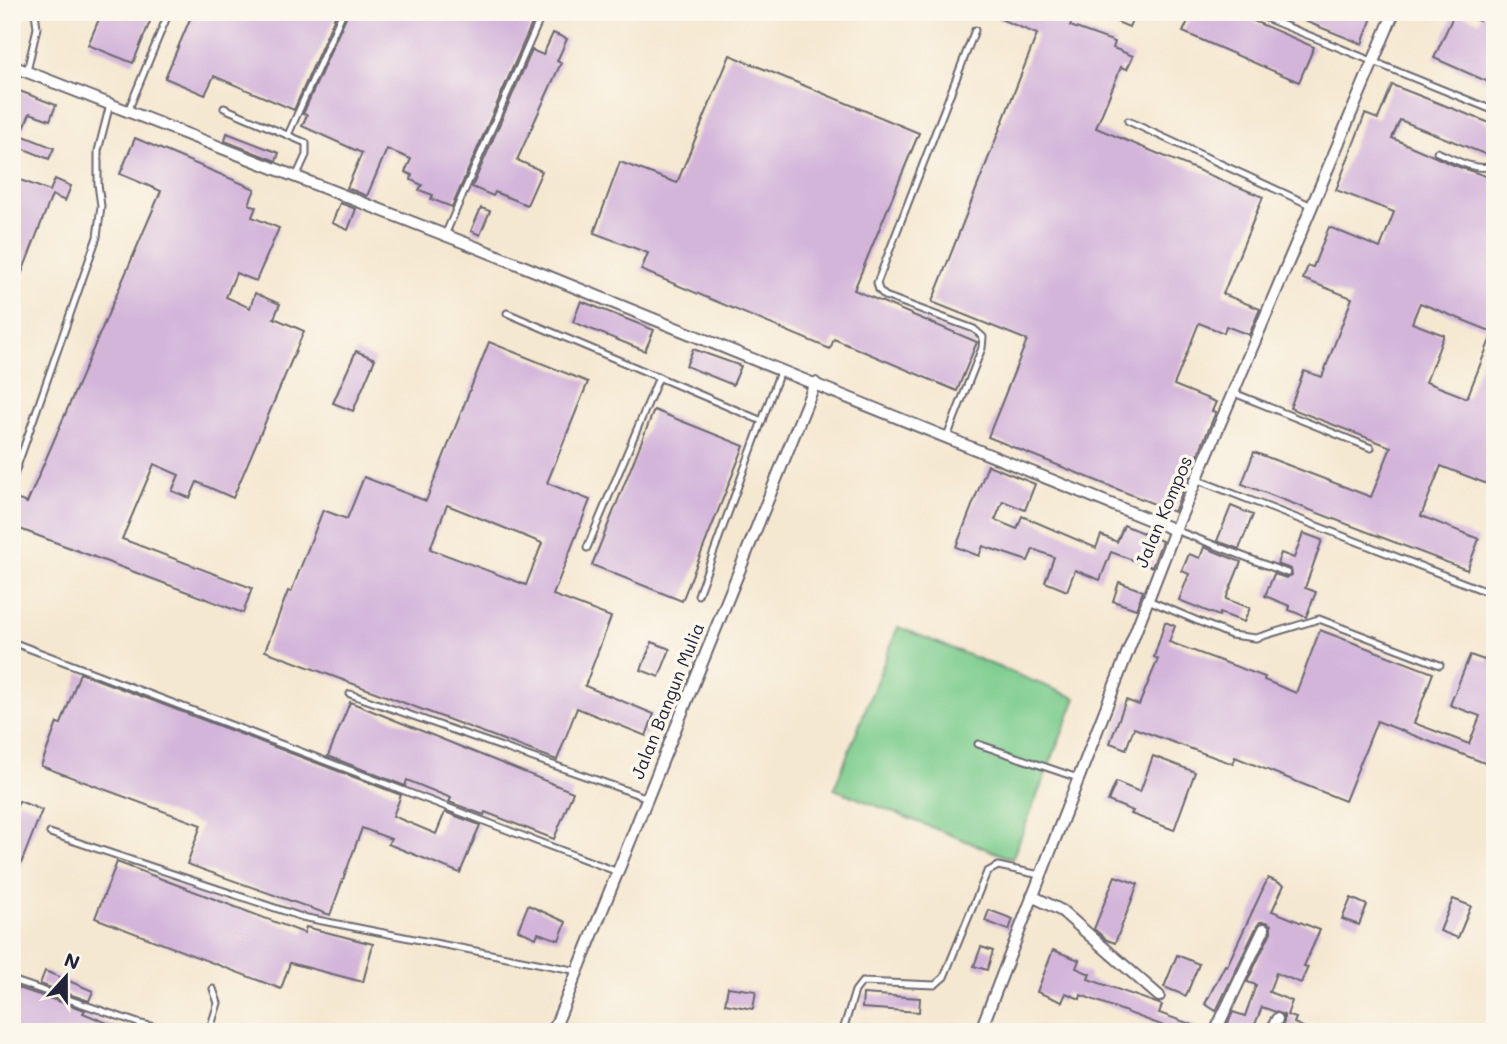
<svg xmlns="http://www.w3.org/2000/svg" width="1507" height="1044" font-family="Mali,sans-serif">
<style>
.green{fill:#7bcc8d;stroke:#4e7764;stroke-width:2}
.building{fill:#d3b5da;fill-rule:evenodd}
.lines{fill:none;stroke-linecap:round;stroke-linejoin:round}
.service-casing{stroke:#6c6770;stroke-width:9}
.minor-casing{stroke:#6c6770;stroke-width:14}
.service{stroke:#fff;stroke-width:5}
.minor{stroke:#fff;stroke-width:10}
.labels{text-anchor:middle;stroke-width:7;stroke-linejoin:round;paint-order:stroke}
.street-label{font-size:18px;fill:#22223b;stroke:#fbf7ec}
</style>
<rect width="100%" height="100%" fill="#fbf7ec"/>
<filter id="ink" filterUnits="userSpaceOnUse"><feTurbulence type="fractalNoise" baseFrequency=".0143" numOctaves="2"/><feDisplacementMap in="SourceGraphic" scale="14" xChannelSelector="R" yChannelSelector="G"/><feConvolveMatrix kernelMatrix="1 2 1 2 8 2 1 2 1" color-interpolation-filters="sRGB"/></filter>
<filter id="wash" filterUnits="userSpaceOnUse"><feTurbulence type="fractalNoise" baseFrequency=".00686" numOctaves="4" result="noise"/><feDisplacementMap in="SourceGraphic" scale="28" xChannelSelector="R" yChannelSelector="G"/><feGaussianBlur stdDeviation="1.57" result="paint"/><feColorMatrix in="noise" values="0 0 0 0 0 0 0 0 0 0 0 0 0 0 0 0 0 1.4 0 .05"/><feComposite in="paint" operator="in"/></filter>
<g filter="url(#wash)">
<rect width="100%" height="100%" fill="#f5e8d1"/>
<path class="green" d="M 898,627 L 1076,698 L 1012,859 L 834,789 Z"/>
<g id="blocks">
<g class="building">
<path d="M 102,12 L 154,12 L 133,63 L 88,45 Z"/>
<path d="M 193,12 L 337,12 L 294,110 L 214,76 L 205,95 L 165,78 Z"/>
<path d="M 348,12 L 537,12 L 452,207 L 431,199 L 433,195 L 419,190 L 422,185 L 411,180 L 412,175 L 405,172 L 411,159 L 387,149 L 367,196 L 347,188 L 362,153 L 302,126 L 307,115 L 303,114 Z"/>
<path d="M 983,12 L 1075,12 L 1070,26 L 1115,42 L 1113,48 L 1133,56 L 1127,69 L 1121,67 L 1096,128 L 1263,197 L 1223,294 L 1260,309 L 1249,335 L 1226,326 L 1224,333 L 1199,323 L 1174,385 L 1216,402 L 1212,411 L 1216,412 L 1174,512 L 988,437 L 1027,340 L 932,302 L 1037,34 Z"/>
<path d="M 1093,12 L 1135,12 L 1129,27 Z"/>
<path d="M 1192,12 L 1233,12 L 1314,47 L 1299,82 L 1183,32 Z"/>
<path d="M 1282,12 L 1374,12 L 1362,44 Z"/>
<path d="M 1455,12 L 1479,21 L 1483,12 L 1495,12 L 1495,85 L 1434,58 Z"/>
<path d="M 553,33 L 567,39 L 557,61 L 561,63 L 517,160 L 542,171 L 527,205 L 495,192 L 493,196 L 472,187 L 532,50 L 543,55 Z"/>
<path d="M 730,55 L 919,133 L 854,290 L 977,342 L 957,391 L 834,339 L 830,349 L 641,270 L 648,253 L 594,233 L 620,162 L 677,183 Z"/>
<path d="M 1392,85 L 1495,125 L 1495,135 L 1487,155 L 1400,120 L 1392,138 L 1456,166 L 1495,179 L 1495,487 L 1441,466 L 1421,516 L 1479,539 L 1467,570 L 1242,484 L 1254,452 L 1371,497 L 1391,447 L 1290,408 L 1304,371 L 1322,377 L 1352,298 L 1303,279 L 1308,266 L 1313,267 L 1329,227 L 1380,248 L 1394,212 L 1336,190 L 1365,114 L 1378,119 ZM 1420,303 L 1493,332 L 1467,398 L 1426,382 L 1444,335 L 1412,323 Z"/>
<path d="M 17,90 L 56,105 L 50,120 L 30,113 L 21,135 L 54,148 L 49,159 L 17,146 L 12,155 L 12,104 Z"/>
<path d="M 227,133 L 279,153 L 276,161 L 225,141 Z"/>
<path d="M 135,138 L 255,189 L 249,204 L 256,207 L 252,217 L 279,228 L 256,281 L 236,273 L 226,297 L 250,308 L 255,293 L 280,304 L 274,318 L 304,331 L 233,498 L 197,482 L 190,498 L 172,491 L 179,475 L 154,464 L 122,539 L 252,588 L 243,613 L 12,526 L 12,510 L 16,499 L 27,503 L 161,191 L 120,174 Z"/>
<path d="M 12,177 L 50,191 L 55,179 L 71,186 L 65,201 L 52,195 L 13,296 Z"/>
<path d="M 340,203 L 356,209 L 348,230 L 332,223 Z"/>
<path d="M 481,208 L 490,211 L 480,235 L 471,231 Z"/>
<path d="M 581,301 L 654,330 L 645,351 L 573,322 Z"/>
<path d="M 489,342 L 588,382 L 547,483 L 590,500 L 553,595 L 611,617 L 585,686 L 654,714 L 646,736 L 577,708 L 557,760 L 265,651 L 288,591 L 291,592 L 323,510 L 347,519 L 364,477 L 426,501 ZM 447,505 L 542,543 L 526,585 L 430,549 Z"/>
<path d="M 693,349 L 741,366 L 733,385 L 686,366 Z"/>
<path d="M 356,351 L 375,359 L 353,411 L 333,403 Z"/>
<path d="M 654,410 L 744,446 L 682,601 L 592,565 Z"/>
<path d="M 988,465 L 1035,484 L 1025,510 L 1003,501 L 995,520 L 1017,529 L 1022,516 L 1096,548 L 1101,535 L 1117,542 L 1124,525 L 1162,541 L 1152,567 L 1111,552 L 1100,580 L 1075,570 L 1067,591 L 1045,582 L 1054,557 L 1033,549 L 1028,561 L 983,546 L 979,556 L 956,547 Z"/>
<path d="M 1231,506 L 1253,515 L 1239,549 L 1217,541 Z"/>
<path d="M 1303,533 L 1322,540 L 1305,588 L 1316,592 L 1306,617 L 1289,610 L 1290,606 L 1265,596 L 1274,574 L 1286,578 L 1292,575 L 1291,569 L 1277,564 L 1281,553 L 1294,558 Z"/>
<path d="M 1204,547 L 1241,562 L 1226,599 L 1250,608 L 1244,622 L 1220,613 L 1219,616 L 1179,600 L 1189,574 L 1182,571 L 1189,554 L 1200,558 Z"/>
<path d="M 1119,582 L 1143,591 L 1136,609 L 1113,601 Z"/>
<path d="M 1165,622 L 1175,626 L 1169,642 L 1265,677 L 1264,680 L 1296,693 L 1320,630 L 1433,673 L 1414,723 L 1469,744 L 1480,716 L 1450,705 L 1470,655 L 1487,661 L 1495,642 L 1495,767 L 1377,721 L 1345,801 L 1235,757 L 1233,764 L 1134,728 L 1126,749 L 1110,743 L 1126,700 L 1139,705 L 1158,659 L 1154,657 Z"/>
<path d="M 652,642 L 670,649 L 659,677 L 641,670 Z"/>
<path d="M 80,673 L 401,795 L 393,816 L 436,834 L 445,812 L 480,825 L 460,873 L 388,844 L 391,839 L 362,828 L 330,915 L 187,864 L 201,825 L 41,766 L 57,723 L 61,724 Z"/>
<path d="M 350,702 L 573,792 L 554,839 L 485,812 L 484,815 L 449,802 L 451,798 L 407,780 L 405,786 L 328,756 Z"/>
<path d="M 1153,756 L 1195,772 L 1174,830 L 1131,814 L 1133,811 L 1108,801 L 1116,782 L 1140,792 Z"/>
<path d="M 19,801 L 42,810 L 13,884 L 12,818 Z"/>
<path d="M 117,862 L 304,933 L 306,927 L 373,944 L 363,982 L 290,963 L 281,989 L 95,918 Z"/>
<path d="M 1115,876 L 1138,884 L 1115,943 L 1107,940 L 1094,929 Z"/>
<path d="M 1268,878 L 1284,885 L 1272,911 L 1320,930 L 1304,966 L 1308,967 L 1301,983 L 1276,973 L 1269,992 L 1292,1001 L 1287,1015 L 1296,1018 L 1294,1023 L 1314,1032 L 1280,1032 L 1284,1022 L 1284,1015 L 1262,1007 L 1252,1032 L 1224,1032 L 1233,1012 L 1245,1016 L 1256,985 L 1247,982 L 1271,932 L 1271,925 L 1267,922 L 1260,922 L 1257,926 L 1216,1011 L 1205,1004 L 1225,965 L 1227,966 Z"/>
<path d="M 1351,898 L 1367,905 L 1359,925 L 1342,919 Z"/>
<path d="M 1453,899 L 1471,906 L 1458,938 L 1440,931 Z"/>
<path d="M 528,905 L 566,922 L 559,940 L 538,933 L 536,938 L 518,930 Z"/>
<path d="M 989,910 L 1013,919 L 1009,930 L 985,921 Z"/>
<path d="M 981,947 L 993,951 L 987,970 L 974,966 Z"/>
<path d="M 1053,950 L 1079,960 L 1076,968 L 1090,974 L 1088,979 L 1162,1005 L 1159,1013 L 1207,1030 L 1207,1032 L 1162,1032 L 1164,1026 L 1081,995 L 1080,999 L 1066,993 L 1062,1002 L 1037,992 Z"/>
<path d="M 1177,955 L 1199,964 L 1186,996 L 1164,987 Z"/>
<path d="M 45,971 L 93,991 L 89,1001 L 40,984 Z"/>
<path d="M 12,986 L 85,1010 L 83,1013 L 129,1032 L 12,1032 Z"/>
<path d="M 728,987 L 756,991 L 753,1009 L 725,1004 Z"/>
<path d="M 863,994 L 920,998 L 919,1012 L 862,1008 Z"/>
</g>
</g>
</g>
<g filter="url(#ink)">
<use href="#blocks" fill-opacity="0" stroke="#6c6770" stroke-width="2"/>
<g class="lines">
<defs>
<g id="service">
<path d="M 1251,12 L 1495,111"/>
<path d="M 27,71 L 37,28 L 35,12"/>
<path d="M 224,108 L 306,143 L 306,155 L 296,177"/>
<path d="M 128,111 L 169,12"/>
<path d="M 1128,121 L 1312,206"/>
<path d="M 288,135 L 343,12"/>
<path d="M 1437,152 C 1454,159 1477,173 1495,165"/>
<path d="M 445,235 L 543,12"/>
<path d="M 507,313 L 762,421"/>
<path d="M 1234,393 L 1371,448"/>
<path d="M 947,437 L 982,348 L 983,337 L 974,329 L 885,296 L 879,290 L 877,283 L 975,30"/>
<path d="M 1198,480 L 1495,595"/>
<path d="M 12,481 L 97,237 L 101,206 L 98,184 L 98,151 L 110,104"/>
<path d="M 1175,530 L 1287,573"/>
<path d="M 587,548 L 659,377"/>
<path d="M 698,595 L 781,369"/>
<path d="M 1148,600 L 1231,635 L 1256,638 L 1319,619 L 1440,665"/>
<path d="M 12,642 L 618,872"/>
<path d="M 350,694 L 648,798"/>
<path d="M 978,744 L 1078,778"/>
<path d="M 50,833 L 302,917 L 578,971"/>
<path d="M 12,980 L 141,1024 L 177,1032"/>
<path d="M 844,1027 L 855,991 L 862,982 L 935,985 L 944,977 L 987,872 L 998,866 L 1040,875"/>
<path d="M 209,1032 L 218,1003 L 213,989"/>
</g>
<g id="minor">
<path d="M 12,66 L 473,246 L 1175,530"/>
<path d="M 1032,896 L 1062,911 L 1159,996"/>
<path d="M 553,1032 L 815,383"/>
<path d="M 980,1032 L 1175,530 L 1394,12"/>
<path d="M 1215,1032 L 1264,929"/>
<path d="M 1271,1032 L 1277,1019"/>
</g>
</defs>
<use href="#service" class="service-casing"/>
<use href="#minor" class="minor-casing"/>
<use href="#service" class="service"/>
<use href="#minor" class="minor"/>
</g>
</g>
<g class="labels">
<g class="street-label">
<text transform="translate(1164 512) rotate(-67)" y="6">Jalan Kompos</text>
<text transform="translate(668 701) rotate(-68)" y="6">Jalan Bangun Mulia</text>
</g>
</g>
<rect width="1507" height="1044" fill="none" stroke="#fbf7ec" stroke-width="42"/>
<g transform="translate(66 977) rotate(21)" stroke="#fbf7ec" stroke-width="5" paint-order="stroke">
<path d="M0-5L12 26L0 18L-12 26Z" fill="#22223b"/>
<text y="-10" font-size="19" font-weight="bold" text-anchor="middle" fill="#22223b">N</text>
</g>
</svg>
